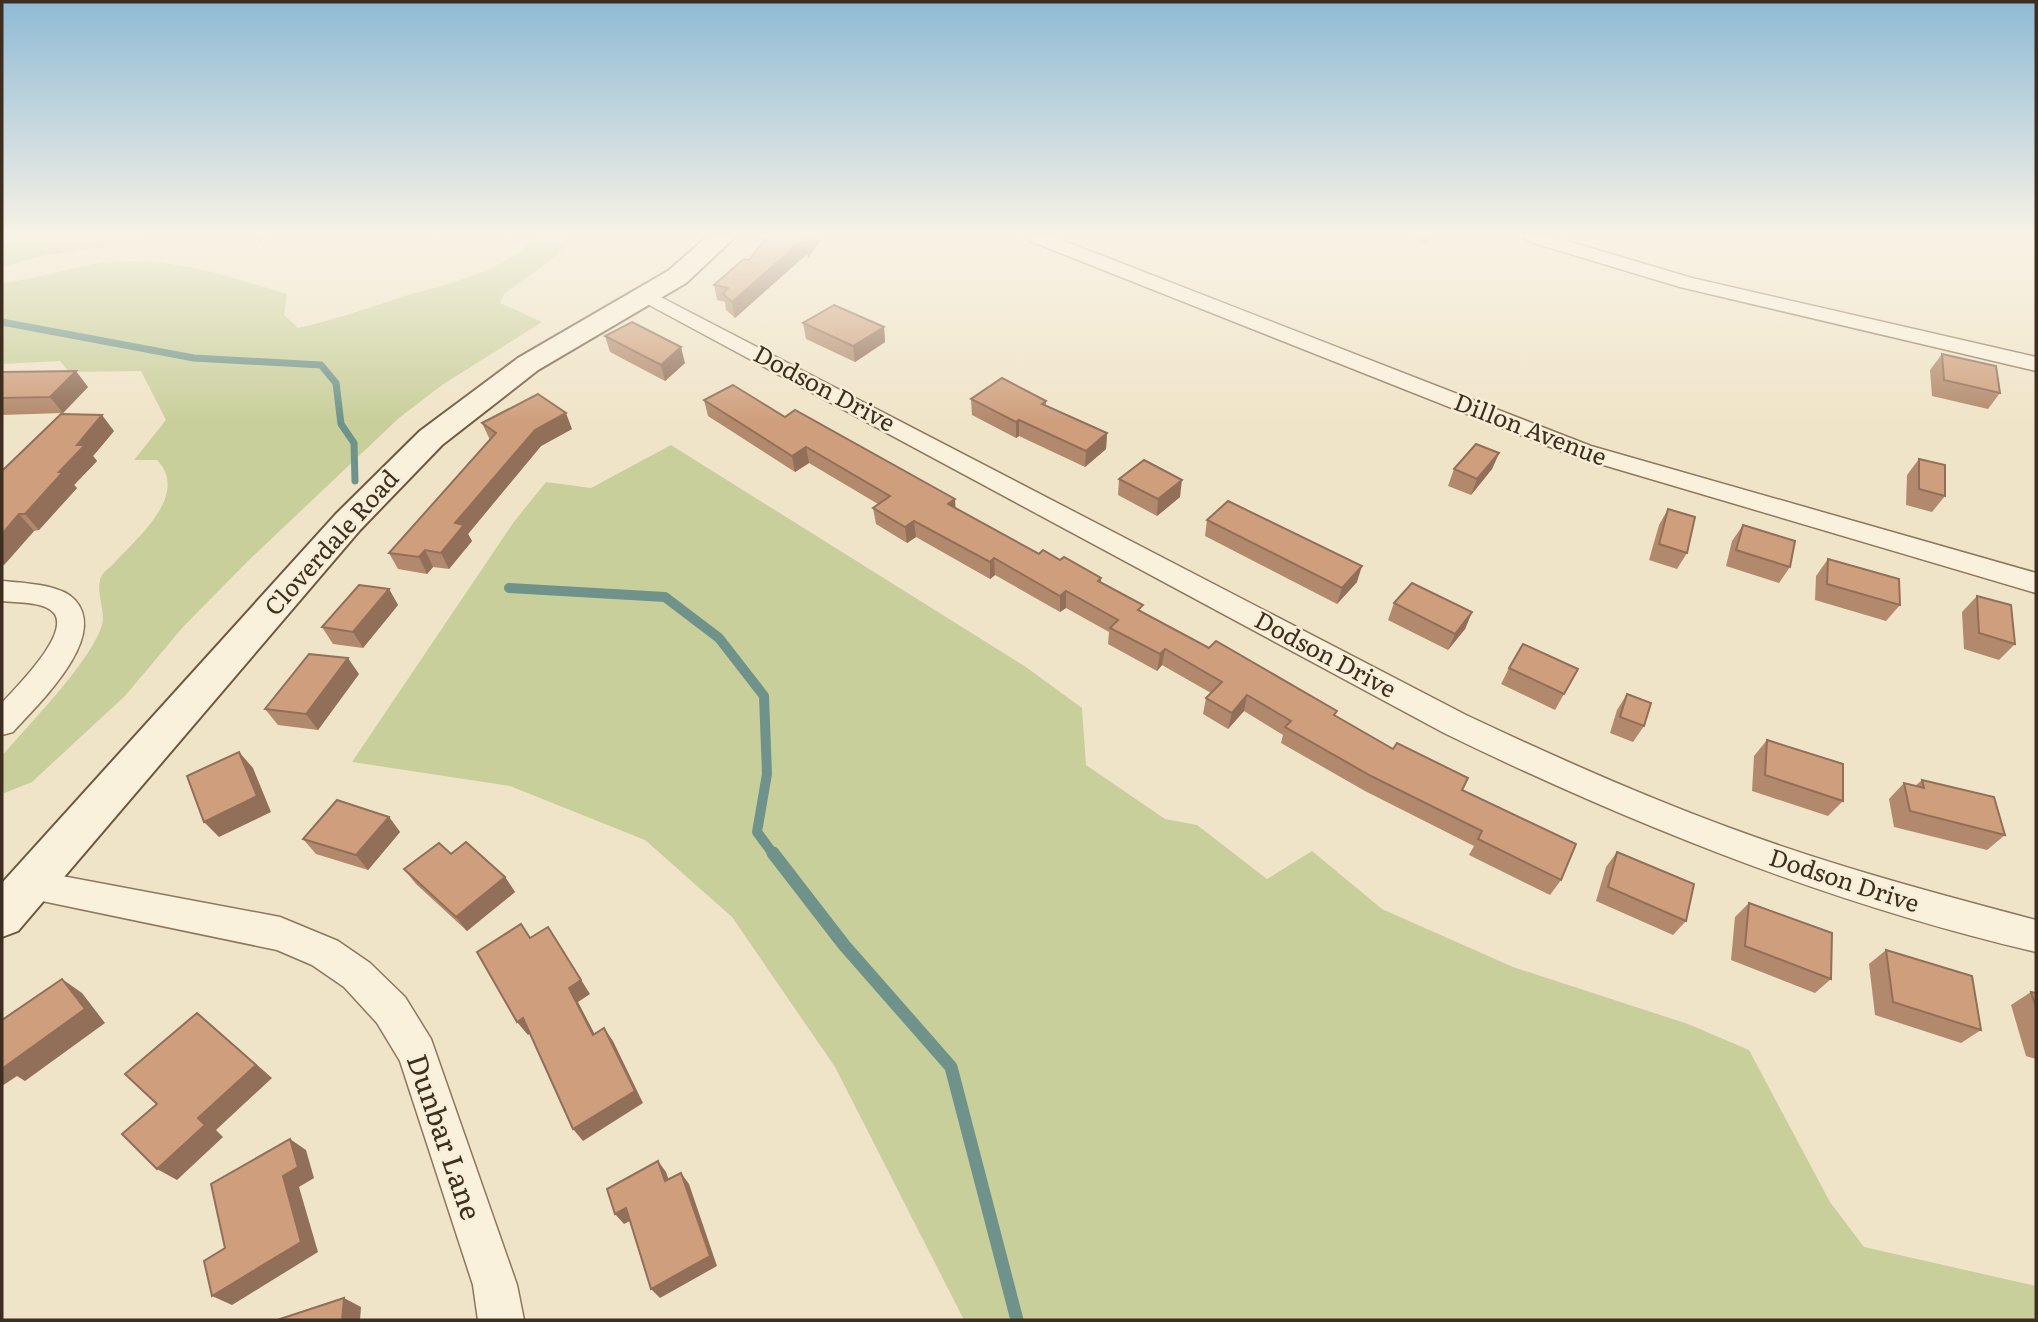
<svg xmlns="http://www.w3.org/2000/svg" width="2038" height="1322" font-family="Literata,serif">
<style>
.green{fill:#c9cf9b}
.lines{fill:none;stroke-linecap:round;stroke-linejoin:round}
.stream-far2{stroke:#6f938a;stroke-width:7}
.stream-far1{stroke:#6f938a;stroke-width:10}
.stream{stroke:#6f938a;stroke-width:13}
.street-casing{stroke:#8d765c;stroke-width:3}
.secondary-casing{stroke:#6f573f;stroke-width:4}
.street{fill:#faf1dc;fill-rule:evenodd}
.secondary{fill:#faf1dc;fill-rule:evenodd}
.wall{fill:#b2896c}
.shaded-wall{fill:#916f58}
.building{fill:#cf9f7d;stroke:#916f58;stroke-width:2}
.labels{text-anchor:middle;stroke-width:5;stroke-linejoin:round;paint-order:stroke}
.street-label{font-size:24px;fill:#3d2e20;stroke:#f7eed8}
.near-street-label{font-size:28px;fill:#3d2e20;stroke:#f7eed8}
</style>
<rect width="100%" height="100%" fill="#f0e4c8"/>
<g class="green">
<path d="M 2,237 L 149,237 L 139,241 L 41,256 L 2,267 Z"/>
<path d="M 536,237 L 572,237 L 554,258 L 504,294 L 500,303 L 542,322 L 442,385 L 399,418 L 248,561 L 183,627 L 125,696 L 32,782 L 2,794 L 2,756 C 29,724 90,663 102,625 C 106,611 95,592 101,577 C 103,572 112,566 116,561 C 138,537 190,494 157,460 L 134,460 L 166,420 L 141,371 L 69,372 L 60,361 L 2,364 L 2,283 C 39,279 75,265 113,262 C 173,257 230,277 287,294 L 284,315 L 298,328 C 330,321 359,311 390,301 C 441,284 497,277 536,237 Z"/>
<path d="M 671,445 L 1026,667 L 1082,708 L 1086,765 L 1165,819 L 1197,825 L 1267,879 L 1312,851 L 1382,909 L 1513,967 L 1688,1024 L 1749,1050 L 1830,1202 L 1864,1247 L 2036,1286 L 2036,1320 L 964,1320 L 835,1067 L 732,917 L 645,840 L 510,786 L 352,762 L 513,523 L 546,482 L 591,488 Z"/>
</g>
<g class="lines">
<path class="stream-far2" d="M 2,322 L 194,358 L 321,365 L 336,383 L 341,424 L 354,443 L 355,481"/>
<path class="stream-far1" d="M 509,588 L 665,597 L 719,638 L 764,696 L 767,774 L 757,832 L 774,855"/>
<path class="stream" d="M 773,853 L 844,945 L 951,1067 L 1017,1320"/>
<defs>
<g id="street">
<path d="M 1027,237 L 1054,237 L 1591,446 L 2036,573 L 2036,593 L 1573,456 L 1030,241 Z"/>
<path d="M 1524,237 L 1554,237 L 1692,278 L 2036,357 L 2036,371 L 1680,287 L 1527,241 Z"/>
<path d="M 647,290 L 1466,715 C 1553,756 1640,795 1730,828 C 1830,865 1933,893 2036,920 L 2036,952 C 1831,904 1633,825 1444,733 L 640,300 L 637,296 L 640,292 Z"/>
<path d="M 2,581 C 22,583 61,584 75,600 C 109,638 38,704 13,732 L 2,735 L 2,703 C 15,688 71,634 54,613 C 43,601 17,603 2,601 Z"/>
<path d="M 30,870 L 280,917 L 338,941 L 370,963 L 405,997 L 431,1039 L 517,1285 L 524,1320 L 478,1320 L 473,1285 L 400,1061 L 377,1023 L 344,987 L 312,965 L 277,950 L 18,896 L 12,885 L 18,874 Z"/>
</g>
<path id="secondary" d="M 707,237 L 735,237 L 686,283 L 538,370 L 442,445 L 360,530 L 18,931 L 2,937 L 2,883 L 336,514 L 420,431 L 518,358 L 668,271 Z"/>
</defs>
<use href="#street" class="street-casing"/>
<use href="#secondary" class="secondary-casing"/>
<use href="#street" class="street"/>
<use href="#secondary" class="secondary"/>
</g>
<g class="wall">
<path d="M 767,237 L 823,237 L 808,258 L 807,254 L 735,318 L 726,310 L 725,302 L 717,300 L 714,285 L 749,260 Z"/>
<path d="M 1405,237 L 1433,237 L 1426,243 Z"/>
<path d="M 803,323 L 884,327 L 885,342 L 855,362 L 806,339 Z"/>
<path d="M 605,336 L 685,363 L 665,381 L 610,352 Z"/>
<path d="M 1942,354 L 2000,393 L 1988,409 L 1932,396 L 1930,370 Z"/>
<path d="M 2,372 L 88,387 L 63,413 L 2,415 Z"/>
<path d="M 971,399 L 1046,401 L 1046,406 L 1107,433 L 1106,449 L 1085,467 L 1019,436 L 1016,438 L 972,415 Z"/>
<path d="M 704,400 L 785,417 L 1039,554 L 1060,560 L 1101,578 L 1101,582 L 1142,613 L 1335,716 L 1462,790 L 1561,880 L 1550,895 L 1469,855 L 1474,846 L 1365,791 L 1281,743 L 1283,735 L 1244,711 L 1228,729 L 1203,714 L 1206,698 L 1211,693 L 1162,665 L 1157,671 L 1108,644 L 1109,632 L 1066,608 L 1060,612 L 995,575 L 990,579 L 916,537 L 907,543 L 876,524 L 873,508 L 878,504 L 809,463 L 795,472 L 708,416 Z"/>
<path d="M 482,423 L 572,429 L 541,446 L 468,534 L 472,541 L 449,569 L 433,567 L 427,574 L 398,569 L 389,553 L 490,440 Z"/>
<path d="M 114,431 L 93,456 L 97,461 L 74,485 L 77,488 L 39,530 L 34,531 L 4,565 L 2,565 L 2,471 Z"/>
<path d="M 1499,453 L 1492,469 L 1471,495 L 1448,486 L 1454,469 Z"/>
<path d="M 1919,459 L 1945,496 L 1932,512 L 1906,505 L 1907,475 Z"/>
<path d="M 1119,479 L 1180,497 L 1157,516 L 1118,495 Z"/>
<path d="M 1668,509 L 1687,553 L 1677,569 L 1649,560 L 1659,525 Z"/>
<path d="M 1207,520 L 1357,582 L 1337,604 L 1205,536 Z"/>
<path d="M 1743,525 L 1790,567 L 1779,583 L 1726,566 L 1732,541 Z"/>
<path d="M 1828,559 L 1900,605 L 1886,621 L 1815,600 L 1816,576 Z"/>
<path d="M 389,589 L 398,605 L 363,648 L 333,644 L 322,627 Z"/>
<path d="M 1977,596 L 2015,644 L 1999,660 L 1964,649 L 1962,612 Z"/>
<path d="M 1394,603 L 1472,612 L 1465,629 L 1448,650 L 1388,620 Z"/>
<path d="M 1509,668 L 1578,669 L 1555,710 L 1501,684 Z"/>
<path d="M 359,674 L 318,730 L 278,725 L 265,709 Z"/>
<path d="M 1627,694 L 1644,726 L 1633,742 L 1610,733 L 1617,710 Z"/>
<path d="M 1767,740 L 1843,801 L 1828,816 L 1752,791 L 1754,756 Z"/>
<path d="M 1922,780 L 2005,835 L 1987,850 L 1894,827 L 1889,799 L 1904,783 L 1915,786 Z"/>
<path d="M 389,817 L 400,832 L 368,870 L 316,854 L 303,839 Z"/>
<path d="M 1617,852 L 1686,921 L 1673,935 L 1596,901 L 1606,867 Z"/>
<path d="M 451,854 L 505,877 L 515,892 L 467,931 L 416,884 L 404,869 Z"/>
<path d="M 1749,903 L 1831,979 L 1815,993 L 1731,960 L 1735,917 Z"/>
<path d="M 1886,950 L 1981,1030 L 1961,1043 L 1875,1015 L 1869,964 Z"/>
<path d="M 2031,992 L 2036,993 L 2036,1059 L 2026,1056 L 2011,1005 Z"/>
</g>
<g class="shaded-wall">
<path d="M 256,237 L 274,237 L 259,242 Z"/>
<path d="M 433,237 L 446,237 L 435,241 Z"/>
<path d="M 810,237 L 823,237 L 808,258 L 806,242 Z"/>
<path d="M 1428,237 L 1433,237 L 1426,243 Z"/>
<path d="M 805,238 L 807,254 L 735,318 L 732,302 Z"/>
<path d="M 884,327 L 885,342 L 855,362 L 853,346 Z"/>
<path d="M 681,347 L 685,363 L 665,381 L 661,365 Z"/>
<path d="M 76,371 L 88,387 L 63,413 L 50,397 Z"/>
<path d="M 566,413 L 572,429 L 541,446 L 468,534 L 472,541 L 449,569 L 441,553 L 455,523 L 535,430 Z"/>
<path d="M 102,415 L 114,431 L 93,456 L 97,461 L 74,485 L 77,488 L 39,530 L 25,514 L 59,472 L 77,445 Z"/>
<path d="M 1019,420 L 1019,436 L 1016,438 L 1016,422 Z"/>
<path d="M 1107,433 L 1106,449 L 1085,467 L 1086,451 Z"/>
<path d="M 806,447 L 809,463 L 795,472 L 792,456 Z"/>
<path d="M 1499,453 L 1492,469 L 1471,495 L 1477,479 Z"/>
<path d="M 1182,480 L 1180,497 L 1157,516 L 1158,499 Z"/>
<path d="M 955,499 L 956,515 L 948,504 Z"/>
<path d="M 19,514 L 34,531 L 4,565 L 2,563 L 2,534 Z"/>
<path d="M 914,521 L 916,537 L 907,543 L 905,527 Z"/>
<path d="M 425,550 L 433,567 L 427,574 L 419,557 Z"/>
<path d="M 994,558 L 995,575 L 990,579 L 990,562 Z"/>
<path d="M 1362,566 L 1357,582 L 1337,604 L 1342,588 Z"/>
<path d="M 389,589 L 398,605 L 363,648 L 353,632 Z"/>
<path d="M 1066,591 L 1066,608 L 1060,612 L 1060,596 Z"/>
<path d="M 1472,612 L 1465,629 L 1448,650 L 1455,634 Z"/>
<path d="M 1165,649 L 1162,665 L 1157,671 L 1160,654 Z"/>
<path d="M 348,658 L 359,674 L 318,730 L 306,714 Z"/>
<path d="M 1247,695 L 1244,711 L 1228,729 L 1232,713 Z"/>
<path d="M 239,752 L 253,768 L 271,812 L 219,837 L 204,822 Z"/>
<path d="M 389,817 L 400,832 L 368,870 L 356,855 Z"/>
<path d="M 505,877 L 515,892 L 467,931 L 456,917 Z"/>
<path d="M 548,927 L 590,994 L 578,1002 L 602,1048 L 593,1035 L 569,988 Z"/>
<path d="M 62,979 L 82,993 L 105,1023 L 25,1081 L 17,1076 L 2,1086 L 2,1063 Z"/>
<path d="M 197,1013 L 214,1027 L 272,1078 L 216,1130 L 223,1137 L 177,1180 L 157,1169 L 198,1118 Z"/>
<path d="M 523,1018 L 533,1031 L 528,1035 L 517,1022 Z"/>
<path d="M 604,1028 L 613,1041 L 643,1103 L 583,1141 L 573,1129 Z"/>
<path d="M 290,1139 L 306,1150 L 314,1178 L 299,1187 L 318,1252 L 232,1305 L 212,1296 L 283,1176 Z"/>
<path d="M 658,1161 L 666,1172 L 673,1192 L 665,1181 Z"/>
<path d="M 681,1173 L 689,1184 L 717,1266 L 660,1298 L 651,1289 Z"/>
<path d="M 626,1208 L 636,1218 L 624,1224 L 615,1214 Z"/>
<path d="M 344,1298 L 361,1307 L 360,1320 L 342,1320 Z"/>
</g>
<g class="building">
<path d="M 767,237 L 810,237 L 806,242 L 805,238 L 732,302 L 723,294 L 728,288 L 714,285 L 744,259 L 749,260 Z"/>
<path d="M 834,305 L 884,327 L 853,346 L 803,323 Z"/>
<path d="M 632,322 L 681,347 L 661,365 L 605,336 Z"/>
<path d="M 1942,354 L 1996,366 L 2000,393 L 1944,380 Z"/>
<path d="M 76,371 L 50,397 L 2,398 L 2,372 Z"/>
<path d="M 1002,378 L 1046,401 L 1042,404 L 1107,433 L 1086,451 L 1019,420 L 1016,422 L 971,399 Z"/>
<path d="M 733,385 L 785,417 L 795,410 L 955,499 L 948,504 L 1039,554 L 1043,550 L 1060,560 L 1064,557 L 1101,578 L 1098,581 L 1143,605 L 1138,610 L 1209,648 L 1216,641 L 1337,711 L 1334,715 L 1393,749 L 1397,743 L 1468,778 L 1462,790 L 1576,844 L 1561,880 L 1478,839 L 1482,831 L 1371,776 L 1285,727 L 1291,721 L 1247,695 L 1232,713 L 1206,698 L 1222,682 L 1165,649 L 1160,654 L 1110,628 L 1118,620 L 1066,591 L 1060,596 L 994,558 L 990,562 L 914,521 L 905,527 L 873,508 L 890,496 L 806,447 L 792,456 L 704,400 Z"/>
<path d="M 538,394 L 566,413 L 535,430 L 455,523 L 464,525 L 441,553 L 425,550 L 419,557 L 389,553 L 496,433 L 482,423 Z"/>
<path d="M 61,414 L 102,415 L 77,445 L 85,445 L 59,472 L 63,472 L 25,514 L 19,514 L 2,534 L 2,471 Z"/>
<path d="M 1476,444 L 1499,453 L 1477,479 L 1454,469 Z"/>
<path d="M 1919,459 L 1945,465 L 1945,496 L 1919,489 Z"/>
<path d="M 1144,460 L 1182,480 L 1158,499 L 1119,479 Z"/>
<path d="M 1228,501 L 1362,566 L 1342,588 L 1207,520 Z"/>
<path d="M 1668,509 L 1695,517 L 1687,553 L 1659,544 Z"/>
<path d="M 1743,525 L 1795,541 L 1790,567 L 1736,550 Z"/>
<path d="M 1828,559 L 1899,579 L 1900,605 L 1827,584 Z"/>
<path d="M 1412,583 L 1472,612 L 1455,634 L 1394,603 Z"/>
<path d="M 359,585 L 389,589 L 353,632 L 322,627 Z"/>
<path d="M 1977,596 L 2011,605 L 2015,644 L 1979,633 Z"/>
<path d="M 1523,644 L 1578,669 L 1564,694 L 1509,668 Z"/>
<path d="M 309,654 L 348,658 L 306,714 L 265,709 Z"/>
<path d="M 1627,694 L 1651,703 L 1644,726 L 1620,717 Z"/>
<path d="M 1767,740 L 1843,764 L 1843,801 L 1765,775 Z"/>
<path d="M 239,752 L 257,796 L 204,822 L 187,776 Z"/>
<path d="M 1922,780 L 1994,797 L 2005,835 L 1910,811 L 1904,783 L 1924,788 Z"/>
<path d="M 337,800 L 389,817 L 356,855 L 303,839 Z"/>
<path d="M 466,842 L 505,877 L 456,917 L 404,869 L 439,843 L 451,854 Z"/>
<path d="M 1617,852 L 1694,884 L 1686,921 L 1608,887 Z"/>
<path d="M 1749,903 L 1832,933 L 1831,979 L 1745,946 Z"/>
<path d="M 521,924 L 530,938 L 548,927 L 581,980 L 569,988 L 593,1035 L 604,1028 L 635,1091 L 573,1129 L 523,1018 L 517,1022 L 477,952 Z"/>
<path d="M 1886,950 L 1972,976 L 1981,1030 L 1893,1002 Z"/>
<path d="M 62,979 L 85,1009 L 3,1068 L 2,1066 L 2,1020 Z"/>
<path d="M 2031,992 L 2036,993 L 2036,1007 Z"/>
<path d="M 197,1013 L 256,1065 L 198,1118 L 205,1125 L 157,1169 L 122,1134 L 157,1104 L 125,1074 Z"/>
<path d="M 290,1139 L 298,1167 L 283,1176 L 301,1242 L 212,1296 L 204,1261 L 225,1248 L 211,1184 Z"/>
<path d="M 658,1161 L 665,1181 L 681,1173 L 710,1256 L 651,1289 L 626,1208 L 615,1214 L 607,1189 Z"/>
<path d="M 344,1298 L 342,1320 L 277,1320 Z"/>
</g>
<linearGradient id="sky" x2="0" y2="1"><stop stop-color="#8fbad6"/><stop offset="0.56" stop-color="#f8f3e6"/><stop offset="1" stop-color="#f8f3e6" stop-opacity="0"/></linearGradient>
<rect width="2038" height="422" fill="url(#sky)"/>
<g class="labels">
<g class="street-label">
<text transform="translate(824 389) rotate(28)" y="8">Dodson Drive</text>
<text transform="translate(1530 430) rotate(21)" y="8">Dillon Avenue</text>
<text transform="translate(332 543) rotate(-48)" y="8">Cloverdale Road</text>
<text transform="translate(1325 655) rotate(28)" y="8">Dodson Drive</text>
<text transform="translate(1844 881) rotate(18)" y="8">Dodson Drive</text>
</g>
<g class="near-street-label">
<text transform="translate(444 1137) rotate(71)" y="10">Dunbar Lane</text>
</g>
</g>
<rect width="2038" height="1322" fill="none" stroke="#3d2e20" stroke-width="7"/>
</svg>
